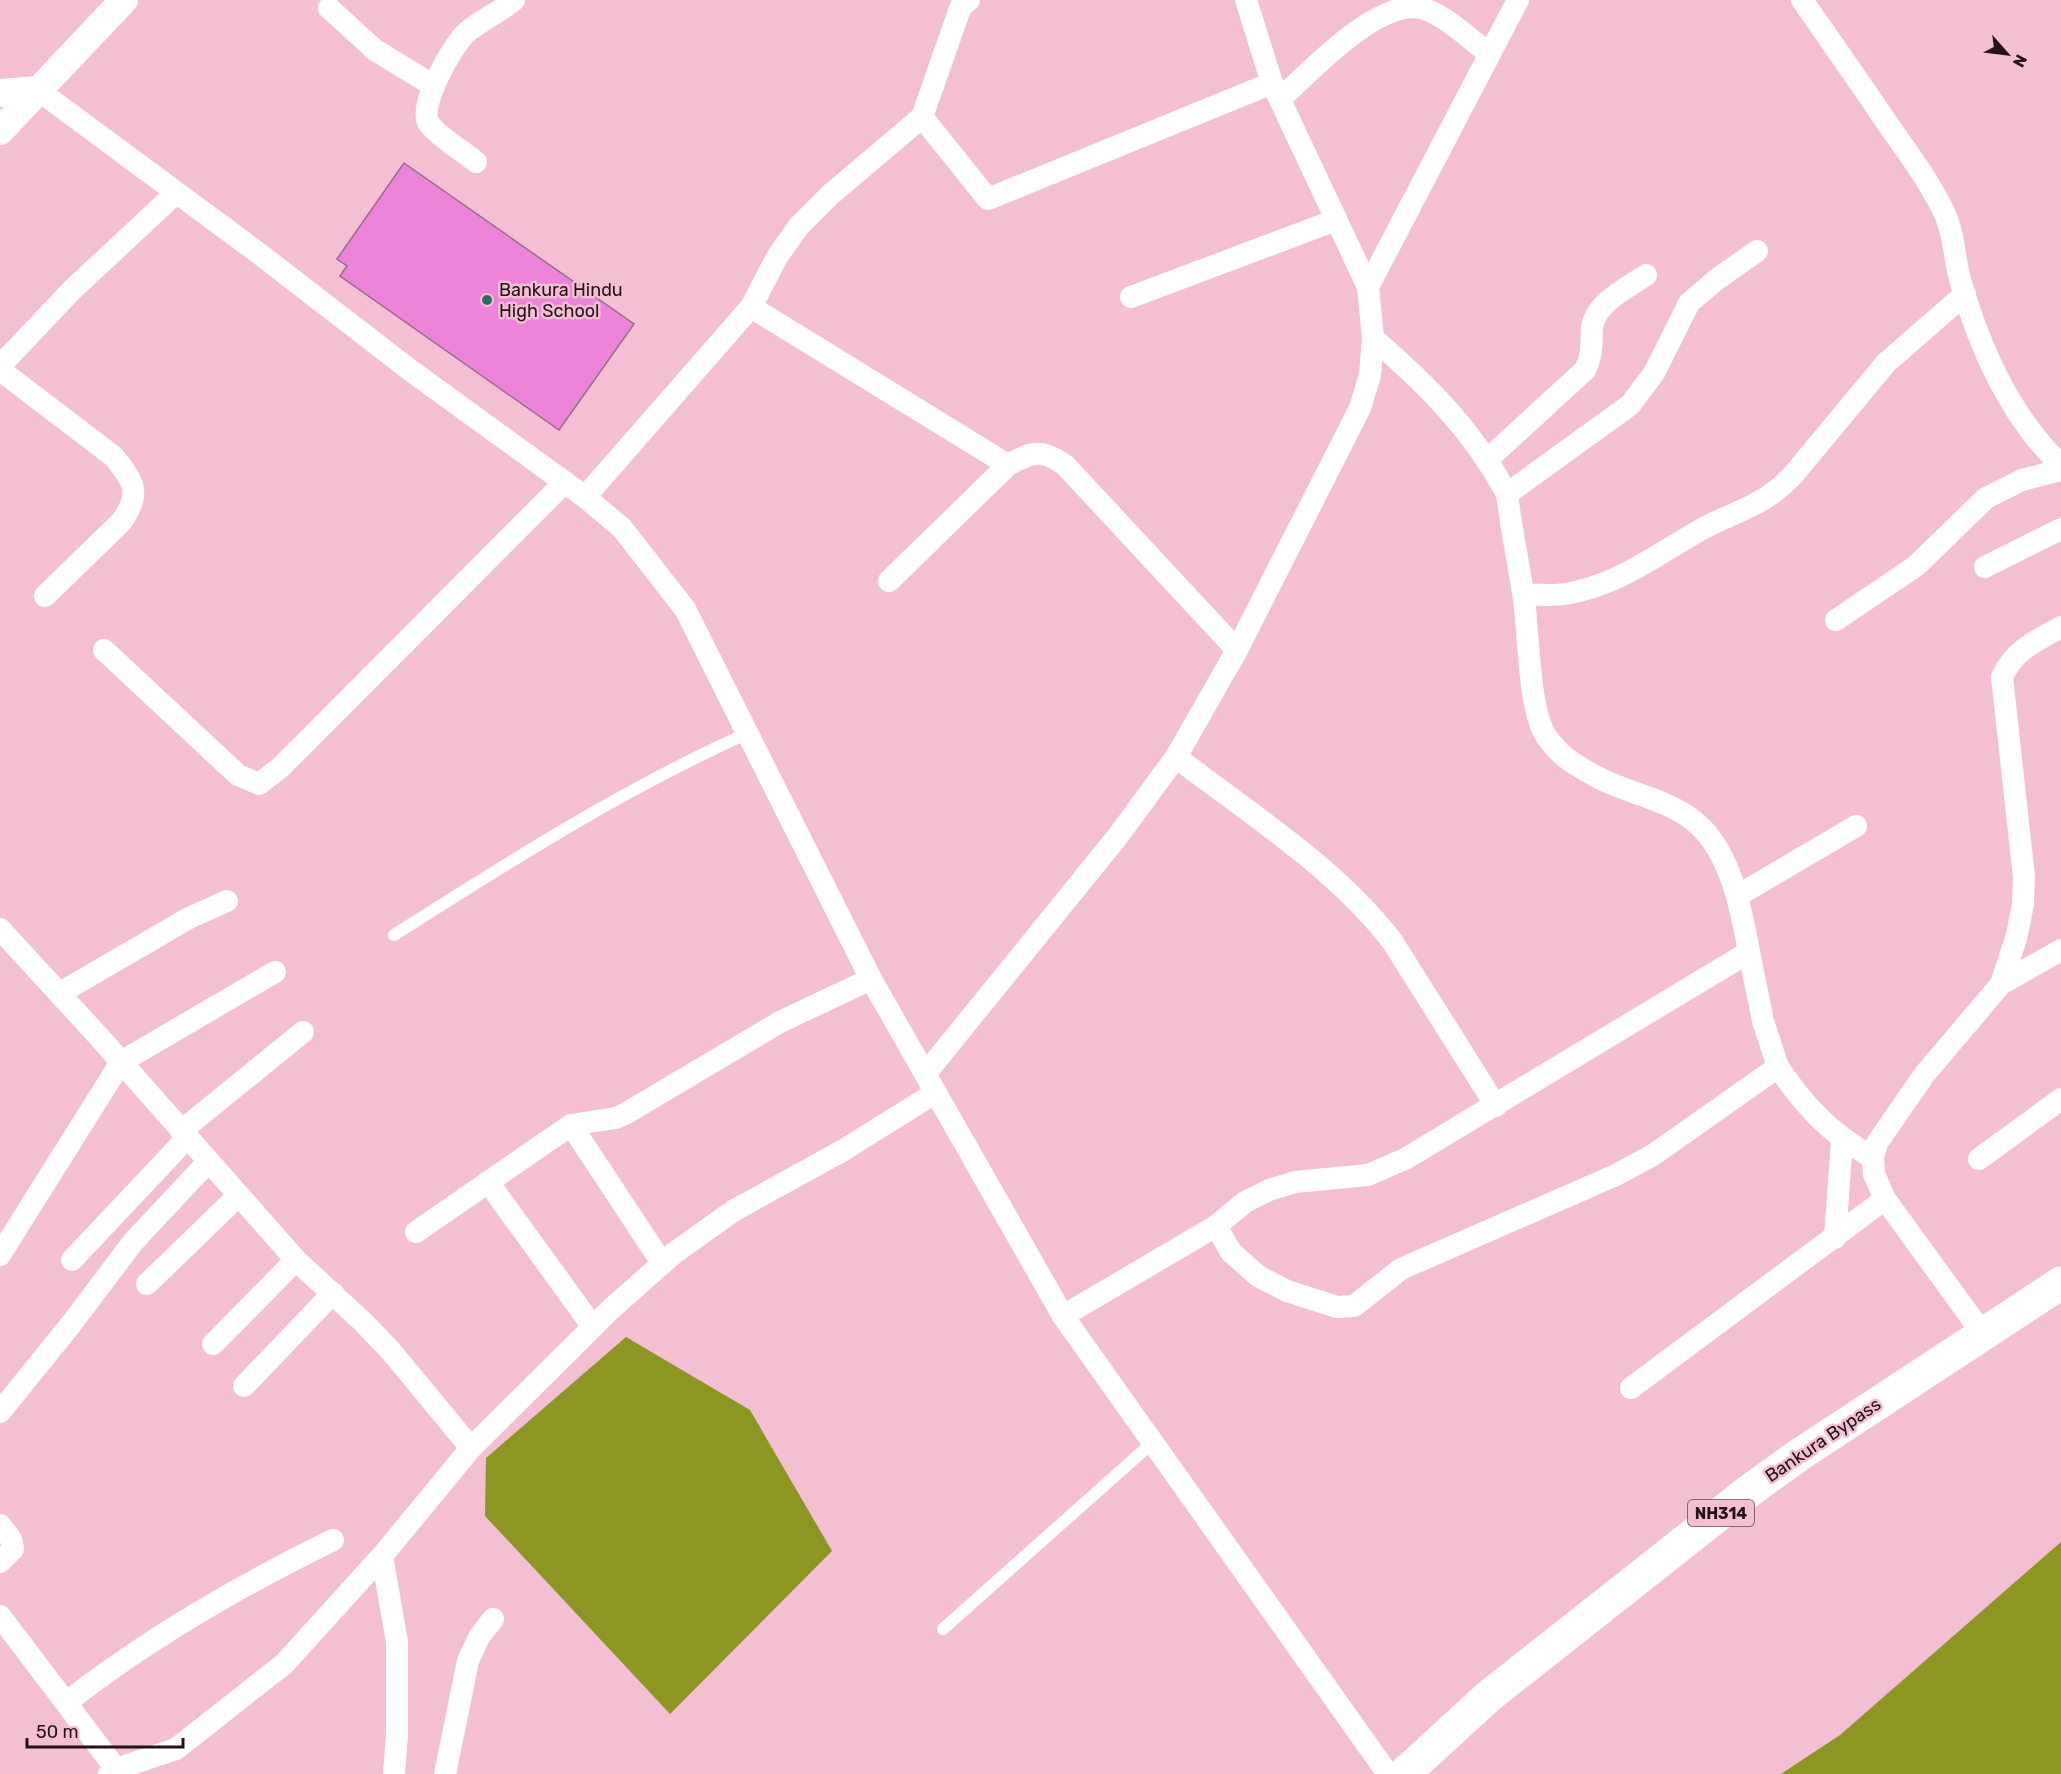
<svg xmlns="http://www.w3.org/2000/svg" width="2061" height="1774" font-family="Rubik,sans-serif">
<style>
.water{fill:#8c9622}
.building{fill:#ee84da;stroke:#946d8c;stroke-width:1.5}
.lines{fill:none;stroke-linecap:round;stroke-linejoin:round}
.service{stroke:#fff;stroke-width:12}
.minor{stroke:#fff;stroke-width:22}
.tertiary{stroke:#fff;stroke-width:28}
.trunk{stroke:#fff;stroke-width:33}
.poi-dot{fill:#2b6c5c;stroke:#f4bfd3;stroke-width:2}
.labels{text-anchor:middle;stroke-width:5;stroke-linejoin:round;paint-order:stroke}
.shield{fill:#f4bfd3;stroke:#624551;stroke-width:1.5}
.shield-label{font-size:16px;font-weight:bold;fill:#241119}
.poi-label{font-size:18px;fill:#241119;stroke:#f4bfd3;text-anchor:start}
.street-label{font-size:18px;fill:#241119;stroke:#f4bfd3}
</style>
<rect width="100%" height="100%" fill="#f4bfd3"/>
<g class="water">
<path d="M 626,1337 L 750,1410 L 832,1551 L 670,1714 L 485,1516 L 486,1458 Z"/>
<path d="M 2061,1542 L 2061,1774 L 1781,1774 L 1840,1735 Z"/>
</g>
<path class="building" d="M 404,163 L 634,324 L 559,430 L 340,276 L 347,266 L 337,259 Z"/>
<g class="lines">
<g class="service">
<path d="M 394,935 C 509,862 623,789 748,733"/>
<path d="M 943,1629 L 1152,1443"/>
</g>
<g class="minor">
<path d="M 1802,0 C 1830,40 1858,80 1885,120 C 1906,150 1928,179 1944,212 C 1955,235 1954,260 1961,283 C 1980,348 2011,418 2061,465"/>
<path d="M 329,8 L 375,50 L 434,86"/>
<path d="M 38,90 L 257,252 L 410,370 L 585,497 L 622,528 L 685,609 L 871,979 L 1063,1316 L 1388,1774"/>
<path d="M 1280,99 C 1311,71 1376,0 1421,8 C 1446,15 1469,39 1490,54"/>
<path d="M 922,117 L 988,199 L 1272,83"/>
<path d="M 476,162 C 462,150 440,138 429,124 C 417,107 452,47 465,34 C 480,20 499,13 514,0"/>
<path d="M 1368,287 L 1518,0"/>
<path d="M 1131,297 L 1336,220"/>
<path d="M 751,307 L 1008,465"/>
<path d="M 1373,338 C 1427,385 1473,430 1507,494 L 1630,405 L 1654,373 L 1689,303 L 1716,280 L 1757,251"/>
<path d="M 0,366 L 72,290 L 176,193"/>
<path d="M 0,370 L 113,456 C 134,481 142,494 121,522 L 45,596"/>
<path d="M 1488,459 L 1585,370 C 1593,355 1591,344 1592,328 C 1595,303 1627,288 1646,275"/>
<path d="M 585,497 L 751,307 L 777,257 L 799,226 L 830,195 L 922,117 L 961,6 L 969,0"/>
<path d="M 1985,567 L 2061,529"/>
<path d="M 889,581 L 1008,465 C 1032,452 1041,448 1065,465 L 1237,650"/>
<path d="M 1524,595 C 1537,594 1552,596 1565,594 C 1617,586 1658,554 1702,529 C 1739,509 1761,508 1793,475 L 1886,363 L 1965,294"/>
<path d="M 1836,620 L 1916,566 L 1986,498 L 2022,480 L 2061,470"/>
<path d="M 104,650 L 238,775 L 259,784 L 281,767 L 565,482"/>
<path d="M 1176,757 C 1250,814 1335,867 1392,941 L 1496,1106"/>
<path d="M 1739,895 L 1856,826"/>
<path d="M 0,929 L 100,1038 L 296,1260 L 364,1323 L 390,1350 L 471,1448"/>
<path d="M 2001,984 L 2061,950"/>
<path d="M 60,993 L 189,918 L 227,901"/>
<path d="M 1778,1067 C 1806,1108 1830,1133 1873,1158"/>
<path d="M 926,1073 L 1118,836 L 1176,757 L 1237,650 L 1360,408 L 1370,375 L 1373,338 L 1368,287 L 1272,83 L 1246,0"/>
<path d="M 571,1125 L 662,1263"/>
<path d="M 181,1131 L 303,1032"/>
<path d="M 1979,1159 L 2061,1099"/>
<path d="M 488,1182 L 593,1327"/>
<path d="M 1216,1226 L 1231,1252 L 1258,1276 L 1287,1291 L 1337,1307 L 1354,1306 L 1401,1269 L 1616,1175 L 1653,1155 L 1778,1067 L 1763,1021 L 1749,952"/>
<path d="M 416,1232 L 571,1125 L 616,1118 L 625,1114 L 780,1022 L 871,979"/>
<path d="M 1835,1238 L 1842,1140"/>
<path d="M 0,1255 L 121,1062 L 275,972"/>
<path d="M 72,1260 L 187,1138"/>
<path d="M 147,1284 L 238,1196"/>
<path d="M 1063,1316 L 1216,1226 L 1245,1202 L 1269,1190 L 1295,1182 L 1368,1175 L 1405,1159 L 1749,952 C 1741,908 1730,846 1690,818 C 1664,799 1628,793 1599,778 C 1577,766 1560,757 1546,736 C 1528,709 1529,628 1523,593 C 1518,560 1511,528 1507,494"/>
<path d="M 1983,1334 L 1885,1199 L 1874,1174 L 1873,1158 L 1877,1143 L 1924,1075 L 2001,984 L 2017,935 L 2023,904 L 2024,877 L 2002,677 C 2014,650 2036,641 2061,627"/>
<path d="M 213,1344 L 296,1260"/>
<path d="M 244,1386 L 333,1293"/>
<path d="M 1631,1388 L 1885,1199"/>
<path d="M 0,1412 L 72,1323 L 133,1242 L 208,1162"/>
<path d="M 0,1525 L 11,1539 L 13,1549 L 0,1562"/>
<path d="M 382,1556 L 397,1642 L 397,1734 L 394,1774"/>
<path d="M 0,1616 L 116,1769"/>
<path d="M 67,1702 C 149,1638 239,1586 333,1540"/>
<path d="M 109,1774 L 116,1769 L 176,1749 L 284,1664 L 382,1556 L 471,1448 L 611,1309 L 673,1254 L 733,1211 L 842,1151 L 935,1093"/>
<path d="M 445,1774 L 468,1661 L 479,1637 L 493,1619"/>
</g>
<g class="tertiary">
<path d="M 0,93 L 38,90"/>
<path d="M 0,131 L 124,0"/>
</g>
<path class="trunk" d="M 1404,1774 L 1489,1696 L 1745,1494 L 1799,1455 L 2061,1283"/>
</g>
<circle class="poi-dot" cx="487" cy="300" r="6"/>
<g class="labels">
<rect class="shield" x="1688" y="1500" width="66" height="26" rx="4.5"/>
<g class="shield-label">
<text x="1721" y="1519">NH314</text>
</g>
<g class="poi-label">
<text x="499" y="296">Bankura Hindu<tspan x="499" dy="21">High School</tspan></text>
</g>
<g class="street-label">
<text transform="translate(1823 1440) rotate(-34)" y="6">Bankura Bypass</text>
</g>
</g>
<g transform="translate(2007 54) rotate(118)" stroke="#f4bfd3" stroke-width="4.5" paint-order="stroke">
<path d="M0-4.5L10 22L0 15L-10 22Z" fill="#241119"/>
<text y="-9" font-size="16" font-weight="bold" text-anchor="middle" fill="#241119">N</text>
</g>
<path d="M27 1738v9h156v-9" fill="none" stroke="#241119" stroke-width="3"/>
<text x="36" y="1738" font-size="18" fill="#241119" stroke="#f4bfd3" stroke-width="4.5" paint-order="stroke">50 m</text>
</svg>
